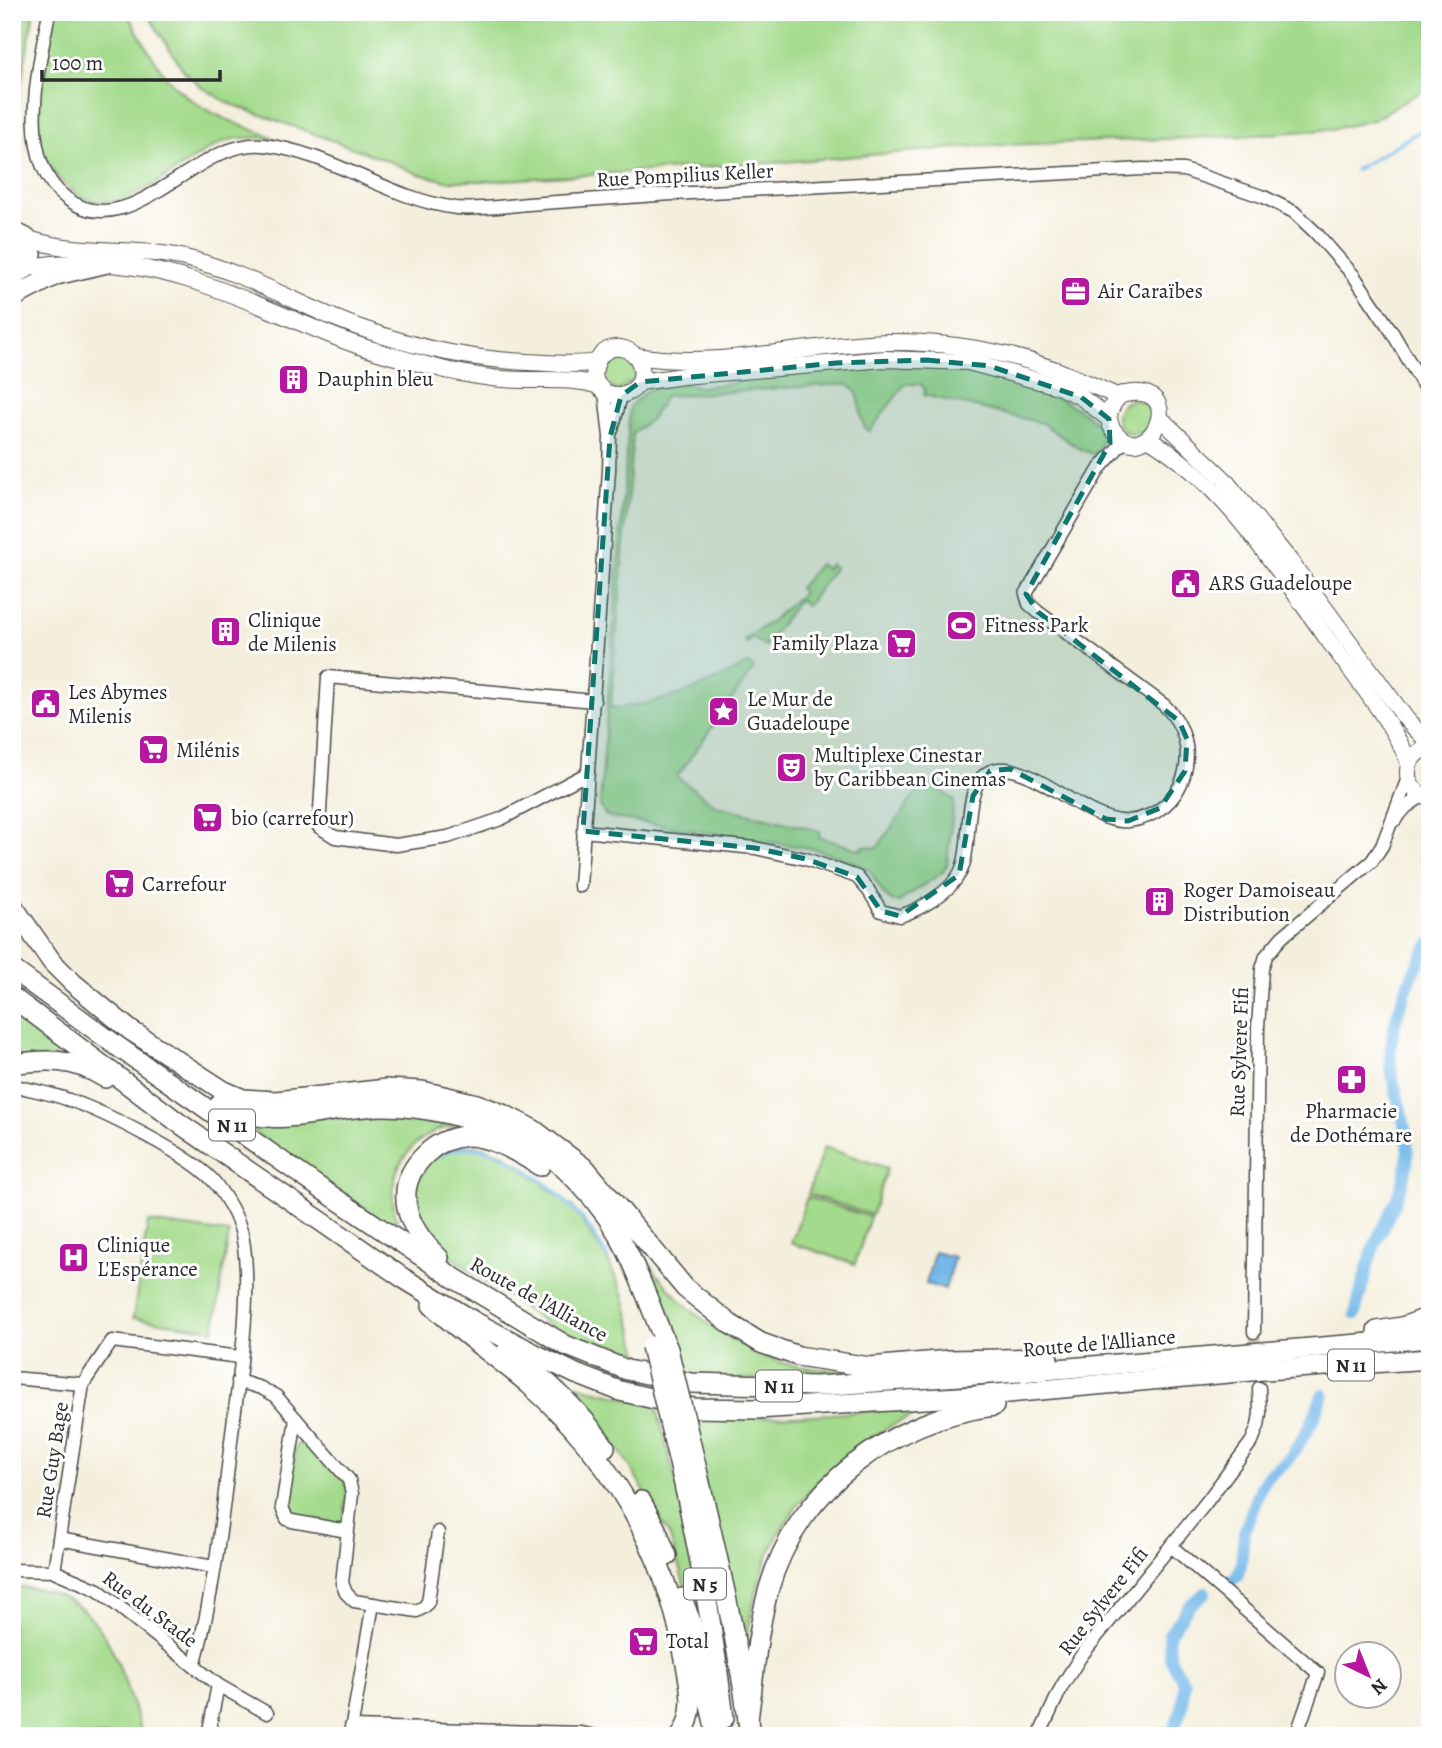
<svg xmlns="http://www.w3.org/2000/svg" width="1442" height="1748" font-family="Alegreya,serif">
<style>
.green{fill:#a3da8b;stroke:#67825b;stroke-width:2}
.water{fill:#74b9ea;stroke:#50728a;stroke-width:2}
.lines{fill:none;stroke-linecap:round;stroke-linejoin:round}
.stream{stroke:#74b9ea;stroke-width:3.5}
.canal{stroke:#74b9ea;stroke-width:12}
.minor-tunnel{stroke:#ccc8b9;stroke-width:12;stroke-dasharray:12 6;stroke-linecap:butt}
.minor-casing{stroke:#494846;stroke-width:15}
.secondary-casing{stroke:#494846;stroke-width:18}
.primary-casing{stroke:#494846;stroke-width:22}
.trunk-casing{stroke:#494846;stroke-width:22}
.minor{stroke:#fff;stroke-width:12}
.secondary{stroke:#fff;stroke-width:16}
.primary{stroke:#fff;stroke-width:19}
.trunk{stroke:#fff;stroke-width:19}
.trunk-bridge-casing{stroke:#494846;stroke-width:22;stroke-linecap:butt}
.trunk-bridge{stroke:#fff;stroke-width:19}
.marked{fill:#0f766e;fill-opacity:0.2;stroke:#0f766e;stroke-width:5;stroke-dasharray:14 9;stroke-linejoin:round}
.labels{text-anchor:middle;stroke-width:6;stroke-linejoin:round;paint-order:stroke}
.shield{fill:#fff;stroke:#6b6b6b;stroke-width:2}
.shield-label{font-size:19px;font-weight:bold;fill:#2b2b2b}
.street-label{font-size:21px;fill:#2b2b2b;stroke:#fff}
.poi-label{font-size:21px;fill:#2b2b2b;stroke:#fff;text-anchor:start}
</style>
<rect width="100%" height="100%" fill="#fff"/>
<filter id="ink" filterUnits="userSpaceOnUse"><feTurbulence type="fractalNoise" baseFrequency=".0143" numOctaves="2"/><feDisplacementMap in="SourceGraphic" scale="14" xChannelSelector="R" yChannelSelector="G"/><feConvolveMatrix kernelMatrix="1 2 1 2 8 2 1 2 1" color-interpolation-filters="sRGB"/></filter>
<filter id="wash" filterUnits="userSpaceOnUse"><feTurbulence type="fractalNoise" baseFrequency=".00686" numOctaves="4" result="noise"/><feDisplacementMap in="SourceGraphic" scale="28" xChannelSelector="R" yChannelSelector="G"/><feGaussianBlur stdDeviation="1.57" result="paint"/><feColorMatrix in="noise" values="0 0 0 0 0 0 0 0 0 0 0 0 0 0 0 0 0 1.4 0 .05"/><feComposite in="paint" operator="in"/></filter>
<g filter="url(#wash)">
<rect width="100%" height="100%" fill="#f4efdd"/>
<g class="green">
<path d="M 12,12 L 34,12 L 12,133 Z"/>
<path d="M 56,12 L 126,12 C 140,34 153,62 170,81 C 198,113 242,125 279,140 C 262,138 243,135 226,141 C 183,157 131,219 82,197 C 76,195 70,188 65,184 C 18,148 47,61 56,12 Z"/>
<path d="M 146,12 L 195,12 L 213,15 L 224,12 L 1430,12 L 1430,86 L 1373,120 L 1333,129 L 1241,136 L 979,146 L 785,162 L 490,181 L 447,181 L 418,174 L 389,161 L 228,103 L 200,86 L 184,71 Z"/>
<path d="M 611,354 L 629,355 L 637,377 L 618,391 L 601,381 L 601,362 Z"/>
<path d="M 908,365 C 935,368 963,370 989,376 C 1016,383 1096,405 1102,435 C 1103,442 1099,449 1095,455 L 1078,448 L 1042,423 L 924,395 L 925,389 L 920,384 L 905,384 L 869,432 C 853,417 869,398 847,384 L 665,396 L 651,419 L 633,433 L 611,708 C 658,705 706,687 747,664 L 754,668 L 677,777 L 717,806 L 820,831 L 819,837 L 861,850 L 863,846 L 877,848 L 925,780 L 954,800 L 947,865 L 943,872 L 899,902 L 893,902 L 885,896 L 870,871 L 861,865 L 815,849 L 613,818 L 605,815 L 600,805 L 630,406 L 649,389 L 684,383 L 700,387 L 733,383 L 747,376 Z"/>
<circle cx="1134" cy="417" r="17"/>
<path d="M 819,564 L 826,569 L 830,564 L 835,567 L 807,606 L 799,600 L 765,646 L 752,638 L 748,643 L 744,640 L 770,622 L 803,593 L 799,588 Z"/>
<path d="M 1430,754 L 1430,792 L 1417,784 C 1414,767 1414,763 1430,754 Z"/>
<path d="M 12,1009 L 74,1057 L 12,1059 Z"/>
<path d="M 381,1113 L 419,1114 L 479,1129 C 467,1128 453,1126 441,1129 C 435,1130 428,1135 422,1139 C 393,1160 387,1192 398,1225 L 394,1229 L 235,1119 Z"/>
<path d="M 475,1145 L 504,1154 L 573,1207 L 606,1257 L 623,1293 L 642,1365 L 622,1362 L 557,1331 L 475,1274 L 423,1234 L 409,1189 L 439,1148 Z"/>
<path d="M 824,1147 L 887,1168 L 872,1215 L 808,1194 Z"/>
<path d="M 807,1197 L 870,1217 L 855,1264 L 791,1243 Z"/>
<path d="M 148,1222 L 229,1233 L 214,1330 L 133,1318 Z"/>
<path d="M 645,1258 C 675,1301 711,1332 759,1353 C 767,1356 775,1361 783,1363 C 802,1368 823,1369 842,1371 L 843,1375 L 732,1380 L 679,1374 Z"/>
<path d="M 552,1375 L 589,1389 L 656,1405 L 680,1497 L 701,1604 L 713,1705 L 690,1604 L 670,1537 L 630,1466 L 606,1431 Z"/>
<path d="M 925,1404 L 926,1410 C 863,1434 805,1482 774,1543 C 756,1579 748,1623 744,1663 L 689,1415 C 768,1420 846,1415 925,1404 Z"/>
<path d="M 305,1440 L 343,1477 L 347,1491 L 344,1519 L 337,1524 L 293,1517 L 287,1511 L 295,1448 L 301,1441 Z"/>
<path d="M 12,1587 C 107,1587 117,1663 143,1736 L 12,1736 Z"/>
</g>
<path class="water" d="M 934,1252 L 954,1257 L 945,1289 L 926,1284 Z"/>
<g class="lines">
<g class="stream">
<path d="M 1428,12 L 1430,19"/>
<path d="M 1355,170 L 1430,125"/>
<path d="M 440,1155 C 489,1127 553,1186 584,1221 C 593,1232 600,1246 608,1258"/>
</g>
<g class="canal">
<path d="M 1355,1314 C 1361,1291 1366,1269 1374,1247 C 1385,1220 1403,1193 1407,1163 C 1411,1133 1397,1102 1392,1074 C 1384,1034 1409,976 1430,943"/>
<path d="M 1228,1584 L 1237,1576 L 1241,1566 L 1244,1532 L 1261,1487 L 1268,1476 L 1287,1461 L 1298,1446 L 1312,1422 L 1323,1394"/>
<path d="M 1171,1736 L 1182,1708 L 1184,1683 L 1170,1658 L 1169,1634 L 1190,1605 L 1205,1593"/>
</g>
</g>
</g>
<g filter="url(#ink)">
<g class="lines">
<path class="minor-tunnel" d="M 1254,1332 L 1259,1388"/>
<defs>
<g id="minor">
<path d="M 49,12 C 39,67 15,159 66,198 C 130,248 196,138 263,145 C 331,152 388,199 456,208 C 479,210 504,206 528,204 C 576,201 624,197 672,194 C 829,185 986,177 1143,169 L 1184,170 L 1264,197 L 1294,212 L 1316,233 L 1354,276 L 1392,332 L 1430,397"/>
<path d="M 612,430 L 621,396"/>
<path d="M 588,773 L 501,819 L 448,837 L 396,845 L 335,837 L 319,827 L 328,677 L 594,701"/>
<path d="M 1395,820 L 1406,807 L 1422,796"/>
<path d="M 583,831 L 755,848 L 806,859 L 857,877 L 869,891 L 881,911 L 900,916 C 921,909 949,893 960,873 C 974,846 961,790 987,773 C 1022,750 1087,826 1128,821 C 1186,815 1207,745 1164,705 L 1038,612 L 1029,604 L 1026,594 L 1100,468 L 1125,440"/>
<path d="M 580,886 L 609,471 L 610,437 L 605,392"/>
<path d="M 12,1085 C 31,1090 51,1093 69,1100 C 102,1111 195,1157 215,1183 C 227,1199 240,1220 243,1240 C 252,1292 240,1372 233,1425 C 223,1506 216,1587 194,1666"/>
<path d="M 1254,1332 L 1258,1027 L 1262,969 L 1266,956 L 1282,937 L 1372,861 L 1382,846 L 1408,778"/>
<path d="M 12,1378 L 83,1384"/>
<path d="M 238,1381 L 261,1388 L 276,1396 L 349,1480 L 352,1494 L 342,1583 L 346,1593 L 354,1601 L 417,1611 L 424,1607 L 428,1602 L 438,1532"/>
<path d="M 296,1419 L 282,1507 L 287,1519 L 292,1521 L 347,1531"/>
<path d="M 59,1539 L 214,1567"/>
<path d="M 1171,1546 L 1318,1673 L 1296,1736"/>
<path d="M 12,1570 L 54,1571 L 98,1590 L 218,1685 L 267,1713"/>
<path d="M 54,1571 L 83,1384 L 112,1341 L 240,1357"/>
<path d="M 351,1727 L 581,1733 L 595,1736"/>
<path d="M 208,1736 L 218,1685"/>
<path d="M 350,1736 L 373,1604"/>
<path d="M 1039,1736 L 1062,1686 L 1081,1656 L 1205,1504 L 1252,1441 L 1258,1426 L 1260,1413 L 1259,1388"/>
</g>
<g id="secondary">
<path d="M 26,238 C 82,257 132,245 189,259 C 238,271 285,297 332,317 C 395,343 459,359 528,362 C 550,363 574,366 597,362"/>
<path d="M 25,269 C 46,263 67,263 89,263 C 181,264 259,307 343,340 C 377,353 414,362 450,371 C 467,374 486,378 503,379 C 535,382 568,376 599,386"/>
<path d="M 637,356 C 721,370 807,343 891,342 C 947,342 1001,350 1053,369 C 1075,377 1096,387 1117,396 C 1194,374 1150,476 1115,432 C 1104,419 1110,404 1122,394"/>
<path d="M 640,382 C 650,348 605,334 596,365 C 586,393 624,407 640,382 L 683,376 L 885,359 L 968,362 L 1058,386 L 1081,397 L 1109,419"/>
<path d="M 1160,418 L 1224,479 L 1290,561 L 1407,720 L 1430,744"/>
<path d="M 1148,438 C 1225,485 1274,565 1326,637 C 1355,677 1389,717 1409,762"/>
<path d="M 1430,747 C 1401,754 1400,791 1430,798"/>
</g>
<g id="primary">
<path d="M 12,231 L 26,238 L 32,254 L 25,269 L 12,276"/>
<path d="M 12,298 L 56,275 L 107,263"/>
</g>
<g id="trunk">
<path d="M 12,905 L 52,962 L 73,983 L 130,1030 L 224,1091 L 243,1099 L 276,1101 L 387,1089 L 422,1091 L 477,1104 L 505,1115 L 534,1130 L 586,1169 L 685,1288 L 730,1324 L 761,1343 L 798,1356 L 870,1367 L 949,1360 L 1048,1358"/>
<path d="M 12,969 L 117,1046 L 323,1190 L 454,1278 L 565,1345 L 627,1370 L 691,1383 L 817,1386 L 1032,1371 L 1430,1338"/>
<path d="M 12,997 L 179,1123 L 403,1278 L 475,1322 L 535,1354 L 576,1374 L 620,1391 L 693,1408 L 756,1409 L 975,1396 L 1251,1371 L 1430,1359"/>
<path d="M 12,1064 C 48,1059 73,1058 105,1078"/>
<path d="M 220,1104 C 272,1130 312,1111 365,1107 C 393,1104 422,1108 449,1114 C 472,1120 494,1125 515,1135 C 560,1155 606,1207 627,1251 C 643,1283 654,1317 668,1349"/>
<path d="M 439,1258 C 407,1228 390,1188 426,1154 C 437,1143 449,1138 465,1136 C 490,1135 519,1153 540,1166"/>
<path d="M 432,1305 C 463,1335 499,1358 531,1386 C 608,1454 664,1547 683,1649 C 688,1678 699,1709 681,1736"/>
<path d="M 1377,1331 L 1402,1327 L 1430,1317"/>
<path d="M 507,1351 C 544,1377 579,1410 605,1447"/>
<path d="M 672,1434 C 696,1529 712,1621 724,1718"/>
<path d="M 689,1436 C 712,1535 738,1635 750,1736"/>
<path d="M 641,1501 L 656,1529 L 667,1556"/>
<path d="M 682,1598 L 691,1622 L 717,1736"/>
<path d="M 748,1720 C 754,1676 757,1630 769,1588 C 798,1488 893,1418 994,1406"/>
</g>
</defs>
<use href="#minor" class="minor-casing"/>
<use href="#secondary" class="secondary-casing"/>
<use href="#primary" class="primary-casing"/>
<use href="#trunk" class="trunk-casing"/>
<use href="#minor" class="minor"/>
<use href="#secondary" class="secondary"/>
<use href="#primary" class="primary"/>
<use href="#trunk" class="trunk"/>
<defs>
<g id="trunk-bridge">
<path d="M 651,1346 L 672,1434"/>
<path d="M 668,1349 L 689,1436"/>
</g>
</defs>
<use href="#trunk-bridge" class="trunk-bridge-casing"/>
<use href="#trunk-bridge" class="trunk-bridge"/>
</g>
</g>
<path class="marked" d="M 926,360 L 990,366 L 1081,397 L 1109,419 L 1110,443 L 1026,594 L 1038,612 L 1179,721 L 1187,739 L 1185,771 L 1160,808 L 1128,821 L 1106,819 L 1010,769 L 990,771 L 973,796 L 959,875 L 900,916 L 881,911 L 857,877 L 806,859 L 755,848 L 583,831 L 610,437 L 621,396 L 640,382 L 836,363 Z"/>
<defs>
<symbol id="office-square" viewBox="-11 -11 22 22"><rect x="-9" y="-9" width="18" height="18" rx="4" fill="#b5179e" stroke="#fff"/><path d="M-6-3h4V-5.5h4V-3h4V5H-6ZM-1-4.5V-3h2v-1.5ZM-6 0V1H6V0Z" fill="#fff"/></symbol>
<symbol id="building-square" viewBox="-11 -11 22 22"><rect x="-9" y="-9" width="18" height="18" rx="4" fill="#b5179e" stroke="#fff"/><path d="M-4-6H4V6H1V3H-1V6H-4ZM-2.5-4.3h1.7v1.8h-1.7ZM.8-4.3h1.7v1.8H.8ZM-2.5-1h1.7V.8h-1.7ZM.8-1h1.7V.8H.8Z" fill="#fff"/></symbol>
<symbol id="civic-square" viewBox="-11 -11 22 22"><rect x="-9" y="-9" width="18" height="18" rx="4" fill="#b5179e" stroke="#fff"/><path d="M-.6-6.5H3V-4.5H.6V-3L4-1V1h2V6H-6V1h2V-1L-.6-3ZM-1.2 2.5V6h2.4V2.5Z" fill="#fff"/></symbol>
<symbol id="stadium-square" viewBox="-11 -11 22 22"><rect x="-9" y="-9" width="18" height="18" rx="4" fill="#b5179e" stroke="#fff"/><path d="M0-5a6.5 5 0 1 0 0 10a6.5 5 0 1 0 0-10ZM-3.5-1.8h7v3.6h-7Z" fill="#fff"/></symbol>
<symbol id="supermarket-square" viewBox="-11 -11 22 22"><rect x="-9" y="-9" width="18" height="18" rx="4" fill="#b5179e" stroke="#fff"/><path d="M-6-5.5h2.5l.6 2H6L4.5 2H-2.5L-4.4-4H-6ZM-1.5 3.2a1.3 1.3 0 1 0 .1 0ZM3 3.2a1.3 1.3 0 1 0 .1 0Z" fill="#fff"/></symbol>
<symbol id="sight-square" viewBox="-11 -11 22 22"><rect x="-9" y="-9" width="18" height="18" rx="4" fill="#b5179e" stroke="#fff"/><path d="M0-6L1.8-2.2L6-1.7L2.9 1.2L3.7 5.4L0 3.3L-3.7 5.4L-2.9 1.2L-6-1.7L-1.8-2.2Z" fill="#fff"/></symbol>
<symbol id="theatre-square" viewBox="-11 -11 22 22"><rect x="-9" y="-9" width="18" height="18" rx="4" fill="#b5179e" stroke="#fff"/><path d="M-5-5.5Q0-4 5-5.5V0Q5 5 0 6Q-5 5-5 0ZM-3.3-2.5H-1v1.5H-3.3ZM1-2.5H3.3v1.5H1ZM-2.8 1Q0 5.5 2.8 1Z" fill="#fff"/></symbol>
<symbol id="pharmacy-square" viewBox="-11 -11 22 22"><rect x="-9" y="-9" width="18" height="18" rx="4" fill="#b5179e" stroke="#fff"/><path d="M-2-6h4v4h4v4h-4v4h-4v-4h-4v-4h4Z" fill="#fff"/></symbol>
<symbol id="hospital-square" viewBox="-11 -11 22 22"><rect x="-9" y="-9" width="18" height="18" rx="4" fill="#b5179e" stroke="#fff"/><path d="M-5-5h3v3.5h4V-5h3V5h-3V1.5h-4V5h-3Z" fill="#fff"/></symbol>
</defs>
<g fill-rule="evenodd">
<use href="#office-square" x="1058" y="274" width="35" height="35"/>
<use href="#building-square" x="276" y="362" width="35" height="35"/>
<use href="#civic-square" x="1168" y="566" width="35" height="35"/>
<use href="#stadium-square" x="944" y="608" width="35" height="35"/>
<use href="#building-square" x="208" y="614" width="35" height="35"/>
<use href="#supermarket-square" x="884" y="626" width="35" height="35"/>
<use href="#civic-square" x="28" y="686" width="35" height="35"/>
<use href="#sight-square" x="706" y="694" width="35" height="35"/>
<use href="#supermarket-square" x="136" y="732" width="35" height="35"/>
<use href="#theatre-square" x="774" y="750" width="35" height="35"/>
<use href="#supermarket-square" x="190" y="800" width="35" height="35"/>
<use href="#supermarket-square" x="102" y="866" width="35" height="35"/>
<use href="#building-square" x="1142" y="884" width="35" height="35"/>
<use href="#pharmacy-square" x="1334" y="1062" width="35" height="35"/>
<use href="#hospital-square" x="56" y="1240" width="35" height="35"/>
<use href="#supermarket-square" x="626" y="1624" width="35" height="35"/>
</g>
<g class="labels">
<g class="shield">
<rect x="209" y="1109.5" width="46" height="31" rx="5"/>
<rect x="1328" y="1349.5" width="46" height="31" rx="5"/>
<rect x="756" y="1370.5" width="46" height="31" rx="5"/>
<rect x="684" y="1568.5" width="42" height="31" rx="5"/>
</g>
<g class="shield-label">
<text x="232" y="1132">N 11</text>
<text x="1351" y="1372">N 11</text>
<text x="779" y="1393">N 11</text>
<text x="705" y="1591">N 5</text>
</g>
<g class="street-label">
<text transform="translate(685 175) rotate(-3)" y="7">Rue Pompilius Keller</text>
<text transform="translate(1239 1052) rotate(-88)" y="7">Rue Sylvere Fifi</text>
<text transform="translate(539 1299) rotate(29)" y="7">Route de l'Alliance</text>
<text transform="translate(1099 1343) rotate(-5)" y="7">Route de l'Alliance</text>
<text transform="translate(52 1460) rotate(-81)" y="7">Rue Guy Bage</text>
<text transform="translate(1103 1601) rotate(-52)" y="7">Rue Sylvere Fifi</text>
<text transform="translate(150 1609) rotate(37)" y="7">Rue du Stade</text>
</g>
<g class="poi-label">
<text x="1098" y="298">Air Caraïbes</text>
<text x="317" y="386">Dauphin bleu</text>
<text x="1209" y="590">ARS Guadeloupe</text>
<text x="248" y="627">Clinique<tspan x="248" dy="24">de Milenis</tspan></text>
<text x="984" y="632">Fitness Park</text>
<text x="879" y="650" text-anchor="end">Family Plaza</text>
<text x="68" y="699">Les Abymes<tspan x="68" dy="24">Milenis</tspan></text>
<text x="747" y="706">Le Mur de<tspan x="747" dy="24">Guadeloupe</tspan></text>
<text x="176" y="757">Milénis</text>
<text x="814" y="762">Multiplexe Cinestar<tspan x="814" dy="24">by Caribbean Cinemas</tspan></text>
<text x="231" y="825">bio (carrefour)</text>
<text x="142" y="891">Carrefour</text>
<text x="1183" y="897">Roger Damoiseau<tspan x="1183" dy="24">Distribution</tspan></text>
<text x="1351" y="1118" text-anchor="middle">Pharmacie<tspan x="1351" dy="24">de Dothémare</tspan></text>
<text x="97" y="1252">Clinique<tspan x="97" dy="24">L'Espérance</tspan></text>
<text x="666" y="1648">Total</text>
</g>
</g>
<rect width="1442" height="1748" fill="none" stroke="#fff" stroke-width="42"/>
<g transform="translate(1368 1675) rotate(137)"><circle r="33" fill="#ffffff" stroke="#aaaaaa" stroke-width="2"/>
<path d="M0-5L12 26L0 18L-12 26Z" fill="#b5179e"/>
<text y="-10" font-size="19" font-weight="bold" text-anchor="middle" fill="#2b2b2b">N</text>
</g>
<path d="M42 70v10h178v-10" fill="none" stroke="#2b2b2b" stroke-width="3.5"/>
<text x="52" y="70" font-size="21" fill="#2b2b2b" stroke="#ffffff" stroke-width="5" paint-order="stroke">100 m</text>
</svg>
